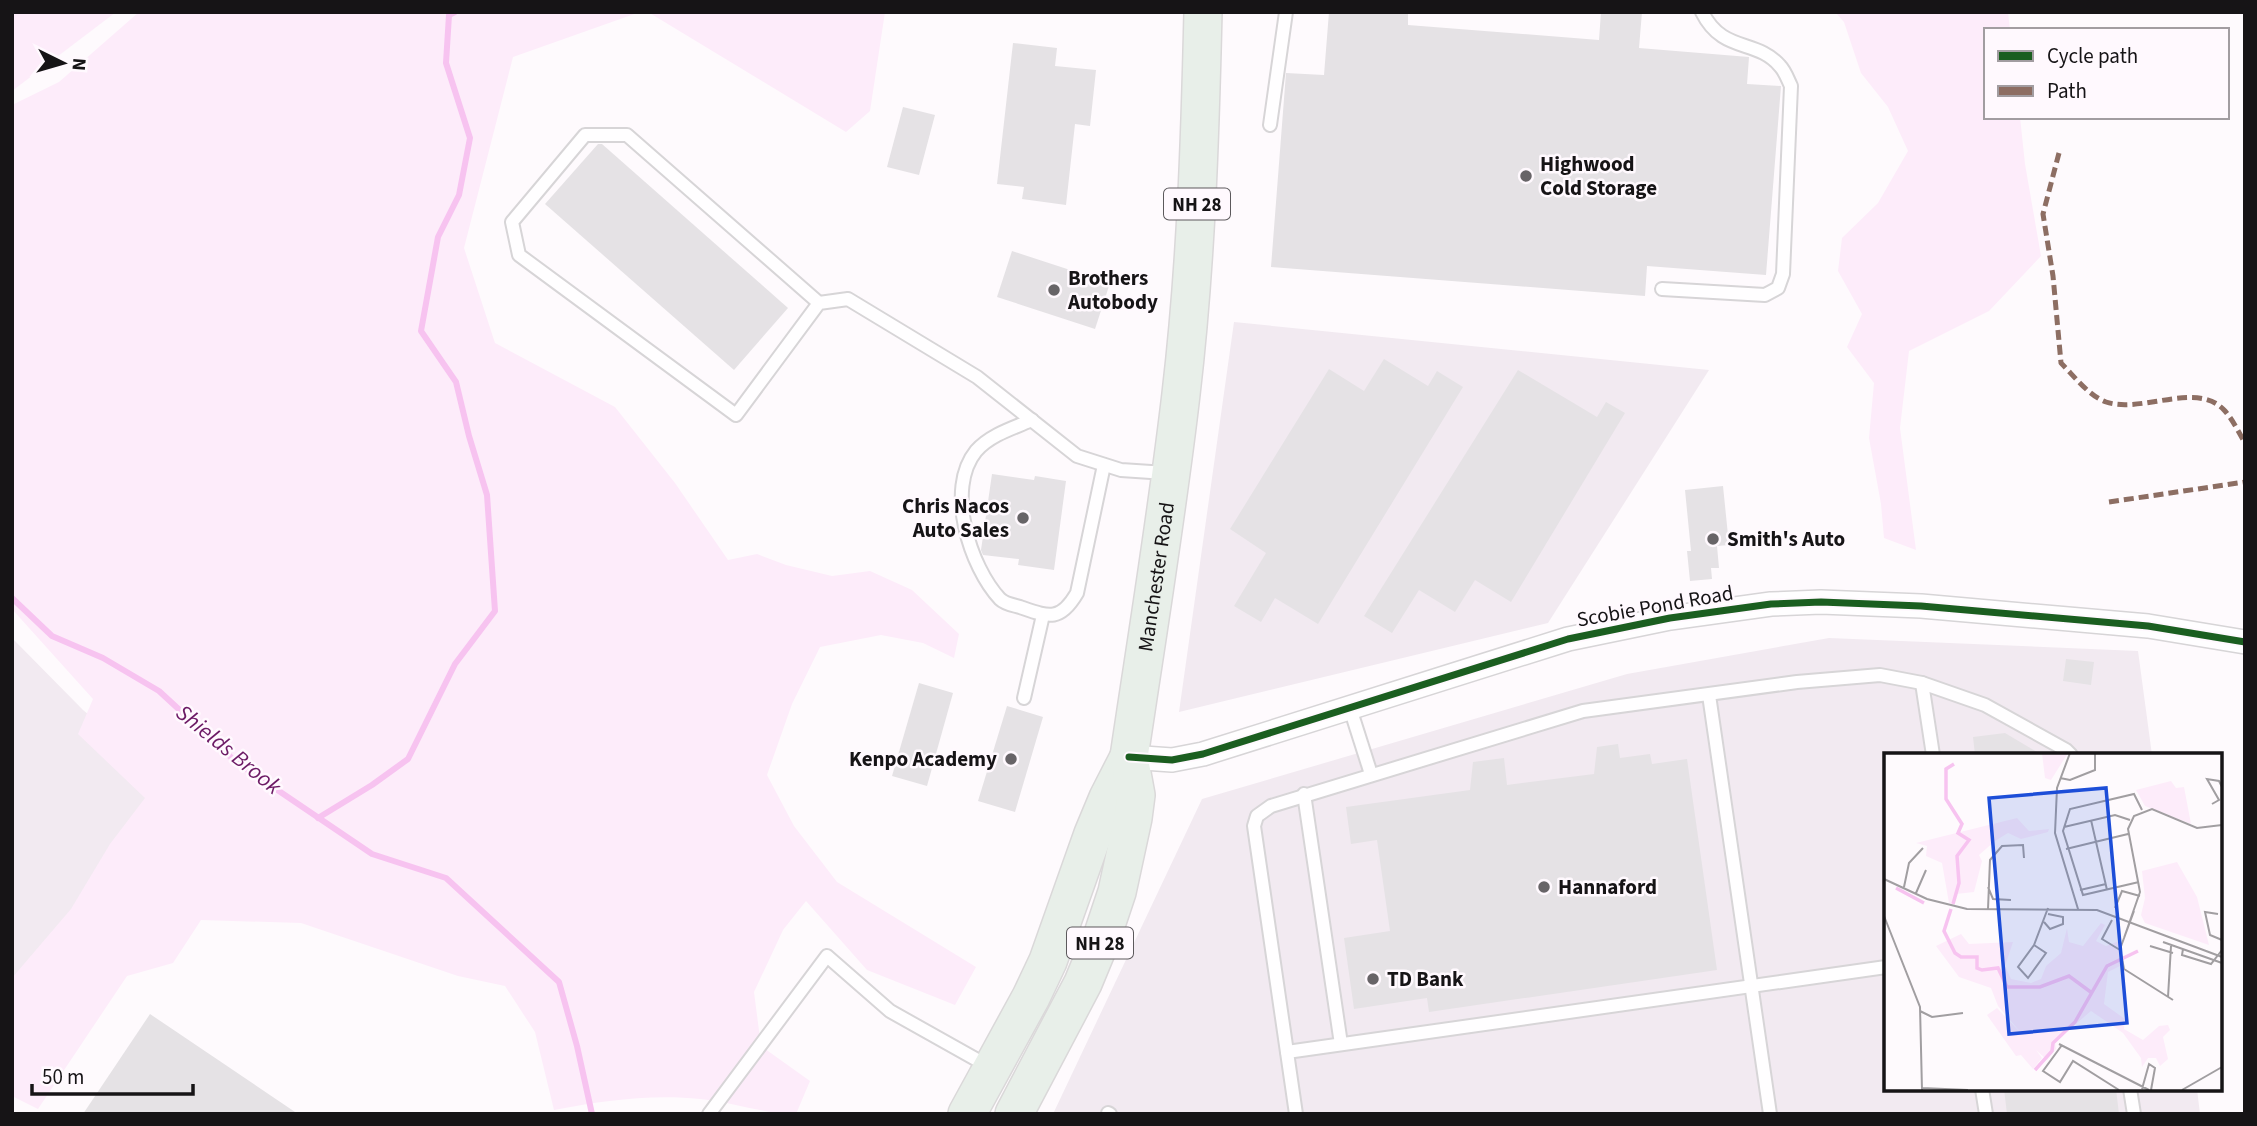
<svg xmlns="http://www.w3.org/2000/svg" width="2257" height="1126" font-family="'Source Sans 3',sans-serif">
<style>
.built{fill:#f2eaf1}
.green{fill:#fdecfa}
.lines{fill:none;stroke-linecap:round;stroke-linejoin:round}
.stream{stroke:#f7c3f0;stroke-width:6}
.building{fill:#e5e2e5}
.lane-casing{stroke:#d7d5d7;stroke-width:16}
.street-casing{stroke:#d7d5d7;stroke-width:26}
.primary-casing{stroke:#dad8d9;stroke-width:40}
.lane{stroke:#fffeff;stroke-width:12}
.street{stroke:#fffeff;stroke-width:23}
.primary{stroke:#e8efe9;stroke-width:37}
.quiet{stroke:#8d6e63;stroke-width:5;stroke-dasharray:10 5;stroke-linecap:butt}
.cycleway-casing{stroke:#fff9fe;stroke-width:11}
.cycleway{stroke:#1b5e20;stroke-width:7}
.poi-dot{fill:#676467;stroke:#fff9fe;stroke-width:2.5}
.labels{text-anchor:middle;stroke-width:5;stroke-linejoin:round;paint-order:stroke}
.shield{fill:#fff9fe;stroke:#5c595c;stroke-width:2}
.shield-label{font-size:19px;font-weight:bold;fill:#161416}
.poi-label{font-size:21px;font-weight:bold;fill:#161416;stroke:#fff9fe;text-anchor:start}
.street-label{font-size:21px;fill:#161416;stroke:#fff9fe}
.water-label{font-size:23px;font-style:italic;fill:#6c1a65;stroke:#fff9fe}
.inset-river{fill:none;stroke:#f7c3f0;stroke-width:3.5}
.inset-road{fill:none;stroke:#a19ea1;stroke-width:2}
.view{fill:#1d4ed8;fill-opacity:0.15;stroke:#1d4ed8;stroke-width:3.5}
.inset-edge{fill:none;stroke:#161416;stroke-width:3.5}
</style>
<rect width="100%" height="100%" fill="#fefafd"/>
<g class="built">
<path d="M 1234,322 L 1709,370 L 1548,623 L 1179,712 Z"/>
<path d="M 12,638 L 83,710 L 212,819 L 12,993 Z"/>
<path d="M 1829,638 L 2138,651 L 2152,755 L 1886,755 L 1886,1089 L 2197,1089 L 2200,1114 L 1053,1114 L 1202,799 L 1627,674 Z"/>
</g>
<g class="green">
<path d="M 12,12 L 116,12 L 12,91 Z"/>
<path d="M 139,12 L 640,12 L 513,57 L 464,248 L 495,343 L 615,407 L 675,483 L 728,560 L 757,554 L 786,565 L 832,576 L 870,571 L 912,590 L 959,634 L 954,658 L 923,643 L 881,635 L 820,647 L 792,704 L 767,775 L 794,826 L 837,882 L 976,967 L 955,1005 L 867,970 L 806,901 L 783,930 L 754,992 L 761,1046 L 810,1081 L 796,1114 C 763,1114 733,1102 700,1099 C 650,1094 602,1101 554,1110 L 535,1032 L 505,986 L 458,976 L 301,923 L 201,920 L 173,963 L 127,976 L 38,1109 L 12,1096 L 12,978 L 71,909 L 110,844 L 145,798 L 78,734 L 93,699 L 12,609 L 12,105 L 59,82 Z"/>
<path d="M 648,12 L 885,12 L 870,111 L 846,132 Z"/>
<path d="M 1835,12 L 2008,12 L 2010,30 L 1986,30 L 1986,117 L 2020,117 L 2025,164 L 2041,256 L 1989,311 L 1909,351 L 1900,428 L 1916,550 L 1884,538 L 1881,504 L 1869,438 L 1874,383 L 1847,347 L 1862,314 L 1838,271 L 1842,238 L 1878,203 L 1908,151 L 1888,107 L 1861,73 L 1844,22 Z"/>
</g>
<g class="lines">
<g class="stream">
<path d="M 12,598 L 52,636 L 103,658 L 159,691 L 236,762 L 372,854 L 446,878 L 559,982 L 577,1046 L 592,1114"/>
<path d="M 318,818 L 372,785 L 408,759 L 455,664 L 495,611 L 487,495 L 469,436 L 456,382 L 421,331 L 438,237 L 459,195 L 470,138 L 446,63 L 449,15 L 455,12"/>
</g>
</g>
<g class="building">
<path d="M 1329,12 L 1408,12 L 1408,25 L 1599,40 L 1601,12 L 1642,12 L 1639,48 L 1749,57 L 1747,84 L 1781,86 L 1766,275 L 1647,266 L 1645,296 L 1271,267 L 1286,73 L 1324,75 Z"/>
<path d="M 1013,43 L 1057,48 L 1055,66 L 1096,70 L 1090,126 L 1075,124 L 1066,205 L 1022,199 L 1024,187 L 997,184 Z"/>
<path d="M 903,107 L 935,115 L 919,175 L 887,167 Z"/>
<path d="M 598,144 L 602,144 L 788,308 L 734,370 L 545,204 Z"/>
<path d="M 1012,251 L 1110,283 L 1095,329 L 997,297 Z"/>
<path d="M 1384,359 L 1428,386 L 1437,371 L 1463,387 L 1318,624 L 1275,598 L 1261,622 L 1234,606 L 1266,553 L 1230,529 L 1329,369 L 1364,391 Z"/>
<path d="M 1518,370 L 1597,417 L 1606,402 L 1625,413 L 1511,602 L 1475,580 L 1455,612 L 1419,590 L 1392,633 L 1364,616 Z"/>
<path d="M 992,474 L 1034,480 L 1035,476 L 1066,481 L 1054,570 L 1018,565 L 1019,559 L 983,555 L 981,550 Z"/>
<path d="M 1723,486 L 1729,545 L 1717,546 L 1719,568 L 1711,568 L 1712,579 L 1690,581 L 1687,551 L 1691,551 L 1685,490 Z"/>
<path d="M 2066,659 L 2094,662 L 2091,685 L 2063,681 Z"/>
<path d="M 919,683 L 953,693 L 927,786 L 892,776 Z"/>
<path d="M 1007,706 L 1043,717 L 1015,812 L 978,801 Z"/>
<path d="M 2005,733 L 2042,755 L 1975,755 L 1973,737 Z"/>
<path d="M 1618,744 L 1620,758 L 1650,754 L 1652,764 L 1687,759 L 1717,970 L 1429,1012 L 1427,998 L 1354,1009 L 1344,938 L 1390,931 L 1377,840 L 1351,844 L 1346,807 L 1470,790 L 1473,762 L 1504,758 L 1507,785 L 1594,774 L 1597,747 Z"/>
<path d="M 150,1014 L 298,1114 L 83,1114 Z"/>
<path d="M 2004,1089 L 2116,1089 L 2119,1114 L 2007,1114 Z"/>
</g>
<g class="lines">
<defs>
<g id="lane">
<path d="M 1270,125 L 1286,12"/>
<path d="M 1662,289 L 1765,295 L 1778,288 L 1783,274 L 1791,86 C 1788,80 1785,71 1780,66 C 1756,38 1723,54 1702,12"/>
<path d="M 819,303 L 736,415 L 519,255 L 512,222 L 585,135 L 627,135 L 819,303 L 848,299 L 977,377 L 1077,456 L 1121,470 L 1166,473"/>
<path d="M 1032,420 C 1013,428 990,435 976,451 C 945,489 970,567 1000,599 C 1005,604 1013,605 1020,607 C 1049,617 1060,622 1077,593 L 1104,465"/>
<path d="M 1922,683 L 1933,755"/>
<path d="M 1709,695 L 1770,1114"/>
<path d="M 1024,698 L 1043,615"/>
<path d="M 1350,708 L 1371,774"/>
<path d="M 1304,794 L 1341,1044"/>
<path d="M 1287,1052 L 1886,967"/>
<path d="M 1982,1089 L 1986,1114"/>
<path d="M 2130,1089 L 2134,1114"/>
<path d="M 1108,1113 L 1110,1114"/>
<path d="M 709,1114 L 827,956 L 890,1011 L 988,1066"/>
<path d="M 1296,1114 L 1254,826 L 1257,816 L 1271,806 L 1583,711 L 1797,682 L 1880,675 L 1922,683 L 1985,705 L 2066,750 L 2071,755"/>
</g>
<path id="street" d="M 1129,757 L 1172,760 L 1203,754 L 1568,639 L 1670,618 L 1771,604 L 1821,602 L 1921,606 L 2148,626 L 2245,642"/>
<g id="primary">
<path d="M 967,1114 L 1031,997 L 1048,961 L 1093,834 L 1108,798 L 1129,757"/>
<path id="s1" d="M 1014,1114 L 1083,983 L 1102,937 L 1117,892 L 1133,818 L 1136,795 L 1129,757 C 1147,636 1167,515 1181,394 C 1196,267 1200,140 1203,12"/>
</g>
</defs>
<use href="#lane" class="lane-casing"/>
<use href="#street" class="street-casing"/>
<use href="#primary" class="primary-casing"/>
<use href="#lane" class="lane"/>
<use href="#street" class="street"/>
<use href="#primary" class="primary"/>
<g class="quiet">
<path d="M 2059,153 L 2043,214 L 2053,276 L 2061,363 C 2074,376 2089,396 2106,402 C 2142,414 2198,380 2225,411 C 2233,420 2239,433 2245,443"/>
<path d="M 2109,502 L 2245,482"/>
</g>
<defs>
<path id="cycleway" d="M 1129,757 L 1172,760 L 1203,754 L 1568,639 L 1670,618 L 1771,604 L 1821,602 L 1921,606 L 2148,626 L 2245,642"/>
</defs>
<use href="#cycleway" class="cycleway-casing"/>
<use href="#cycleway" class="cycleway"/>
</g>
<g class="poi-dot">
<circle cx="1526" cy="176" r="7"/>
<circle cx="1054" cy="290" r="7"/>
<circle cx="1023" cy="518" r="7"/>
<circle cx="1713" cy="539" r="7"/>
<circle cx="1011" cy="759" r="7"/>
<circle cx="1544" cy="887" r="7"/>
<circle cx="1373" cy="979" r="7"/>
</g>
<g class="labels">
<g class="shield">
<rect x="1164" y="188.5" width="66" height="31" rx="5"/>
<rect x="1067" y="927.5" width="66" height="31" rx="5"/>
</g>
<g class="shield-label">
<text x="1197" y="211">NH 28</text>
<text x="1100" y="950">NH 28</text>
</g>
<g class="poi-label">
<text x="1540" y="171">Highwood<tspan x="1540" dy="24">Cold Storage</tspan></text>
<text x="1068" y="285">Brothers<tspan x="1068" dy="24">Autobody</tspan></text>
<text x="1009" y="513" text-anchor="end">Chris Nacos<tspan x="1009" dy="24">Auto Sales</tspan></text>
<text x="1727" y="546">Smith's Auto</text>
<text x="997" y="766" text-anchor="end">Kenpo Academy</text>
<text x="1558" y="894">Hannaford</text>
<text x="1387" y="986">TD Bank</text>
</g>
<g class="street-label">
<text dy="7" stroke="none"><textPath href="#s1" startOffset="565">Manchester Road</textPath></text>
<text transform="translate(1655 606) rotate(-10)" y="7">Scobie Pond Road</text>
</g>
<g class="water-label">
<text transform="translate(229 749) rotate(39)" y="8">Shields Brook</text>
</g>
</g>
<g transform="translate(1884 753)">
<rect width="338" height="338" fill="#fefafd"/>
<path d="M 158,0 L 184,0 L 167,27 L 161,25 ZM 287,28 L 292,35 L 300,34 L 307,71 L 261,53 L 252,37 ZM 133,65 L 145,78 L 165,76 L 164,79 L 137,86 L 124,80 L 111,88 L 95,102 L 98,108 L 90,139 L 72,141 L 70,151 L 65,150 L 58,110 L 42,103 L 43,93 L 32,90 ZM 293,109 L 313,144 L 325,192 L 261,170 L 257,162 L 261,145 L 258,118 ZM 217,170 L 221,172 L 212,188 L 222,193 L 235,188 L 236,213 L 224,219 L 220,251 L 241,266 L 240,276 L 259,287 L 275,273 L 284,272 L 286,277 L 279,284 L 284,306 L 276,313 L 272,305 L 264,305 L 258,314 L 257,305 L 239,280 L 207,258 L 171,289 L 172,296 L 163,307 L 152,297 L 158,305 L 149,316 L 137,302 L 132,303 L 103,262 L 113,255 L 137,280 L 114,253 L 107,235 L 75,224 L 52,193 L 77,181 L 85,191 L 129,189 L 121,213 L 127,226 L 147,230 L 157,226 L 162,213 L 177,200 L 183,175 L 185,189 L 199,193 Z" fill="#fdecfa"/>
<path class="inset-river" d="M 12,135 L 40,150M 69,151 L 75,130 L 73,103 L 85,87 L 74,80 L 78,71 L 62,46 L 62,16 L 70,11M 67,156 L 60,178 L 71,200 L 77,204 L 93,204 L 93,215 L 98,217 L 114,215 L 123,234 L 156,234 L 185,223 L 208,240M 151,317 L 168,298 L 169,290 L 191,269 L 223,213 L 254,198"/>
<path class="inset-road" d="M 186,0 L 173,35 L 171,80 L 194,156M 176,25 L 186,27 L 211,17 L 211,0M 328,51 L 335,47 L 323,26 L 335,28 L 338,34M 207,67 L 223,137M 180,74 L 231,62 L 246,67M 182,96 L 244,81M 0,126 L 43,146 L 83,156 L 213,157 L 338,204M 255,129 L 199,142 L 179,78 L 186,56 L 250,41 L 258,57M 20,134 L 25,110 L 39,95M 104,134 L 109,146 L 127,147M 196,137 L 222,131M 32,140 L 42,117M 231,155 L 238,138 L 256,143M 104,156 L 106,107 L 118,93 L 139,92 L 140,105M 250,158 L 236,196 L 240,216 L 289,247M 334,161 L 321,159 L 326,182 L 338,187M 0,163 L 36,254 L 38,337M 228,167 L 218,186 L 236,197M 160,169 L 166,176 L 179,171 L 179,164 L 164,161M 240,185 L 256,139 L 244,76 L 250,63 L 268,56 L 313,75 L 338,72M 279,189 L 338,210M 150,192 L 162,200 L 144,225 L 134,214 L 150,192 L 164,155M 266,193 L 289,200M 299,196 L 298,202 L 327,211 L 338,197M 284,244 L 287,193M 36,258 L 48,264 L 79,260M 175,291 L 265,337M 178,292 L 159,318 L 176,329 L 189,308 L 235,337M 38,335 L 84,337M 258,336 L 265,311 L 271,315 L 267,337M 298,337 L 338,314"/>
<path class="view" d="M 222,35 L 243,270 L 125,281 L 105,45 Z"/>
<rect width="338" height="338" class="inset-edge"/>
</g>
<rect width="2257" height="1126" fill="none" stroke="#161416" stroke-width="28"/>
<rect x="1984" y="28" width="245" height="91" fill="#fff9fe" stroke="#a29da1" stroke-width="2"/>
<rect x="1998" y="51" width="35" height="10" fill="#1b5e20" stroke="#a29da1" stroke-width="2"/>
<text x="2047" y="63" font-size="21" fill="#161416">Cycle path</text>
<rect x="1998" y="86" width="35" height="10" fill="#8d6e63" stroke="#a29da1" stroke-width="2"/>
<text x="2047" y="98" font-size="21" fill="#161416">Path</text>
<g transform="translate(63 63) rotate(95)" stroke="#fff9fe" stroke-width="5" paint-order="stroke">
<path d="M0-5L12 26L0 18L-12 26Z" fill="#161416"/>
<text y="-10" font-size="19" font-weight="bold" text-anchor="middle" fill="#161416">N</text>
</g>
<path d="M32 1084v10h161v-10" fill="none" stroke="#161416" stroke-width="3.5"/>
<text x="42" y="1084" font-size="21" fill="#161416" stroke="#fff9fe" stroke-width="5" paint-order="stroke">50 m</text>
</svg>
